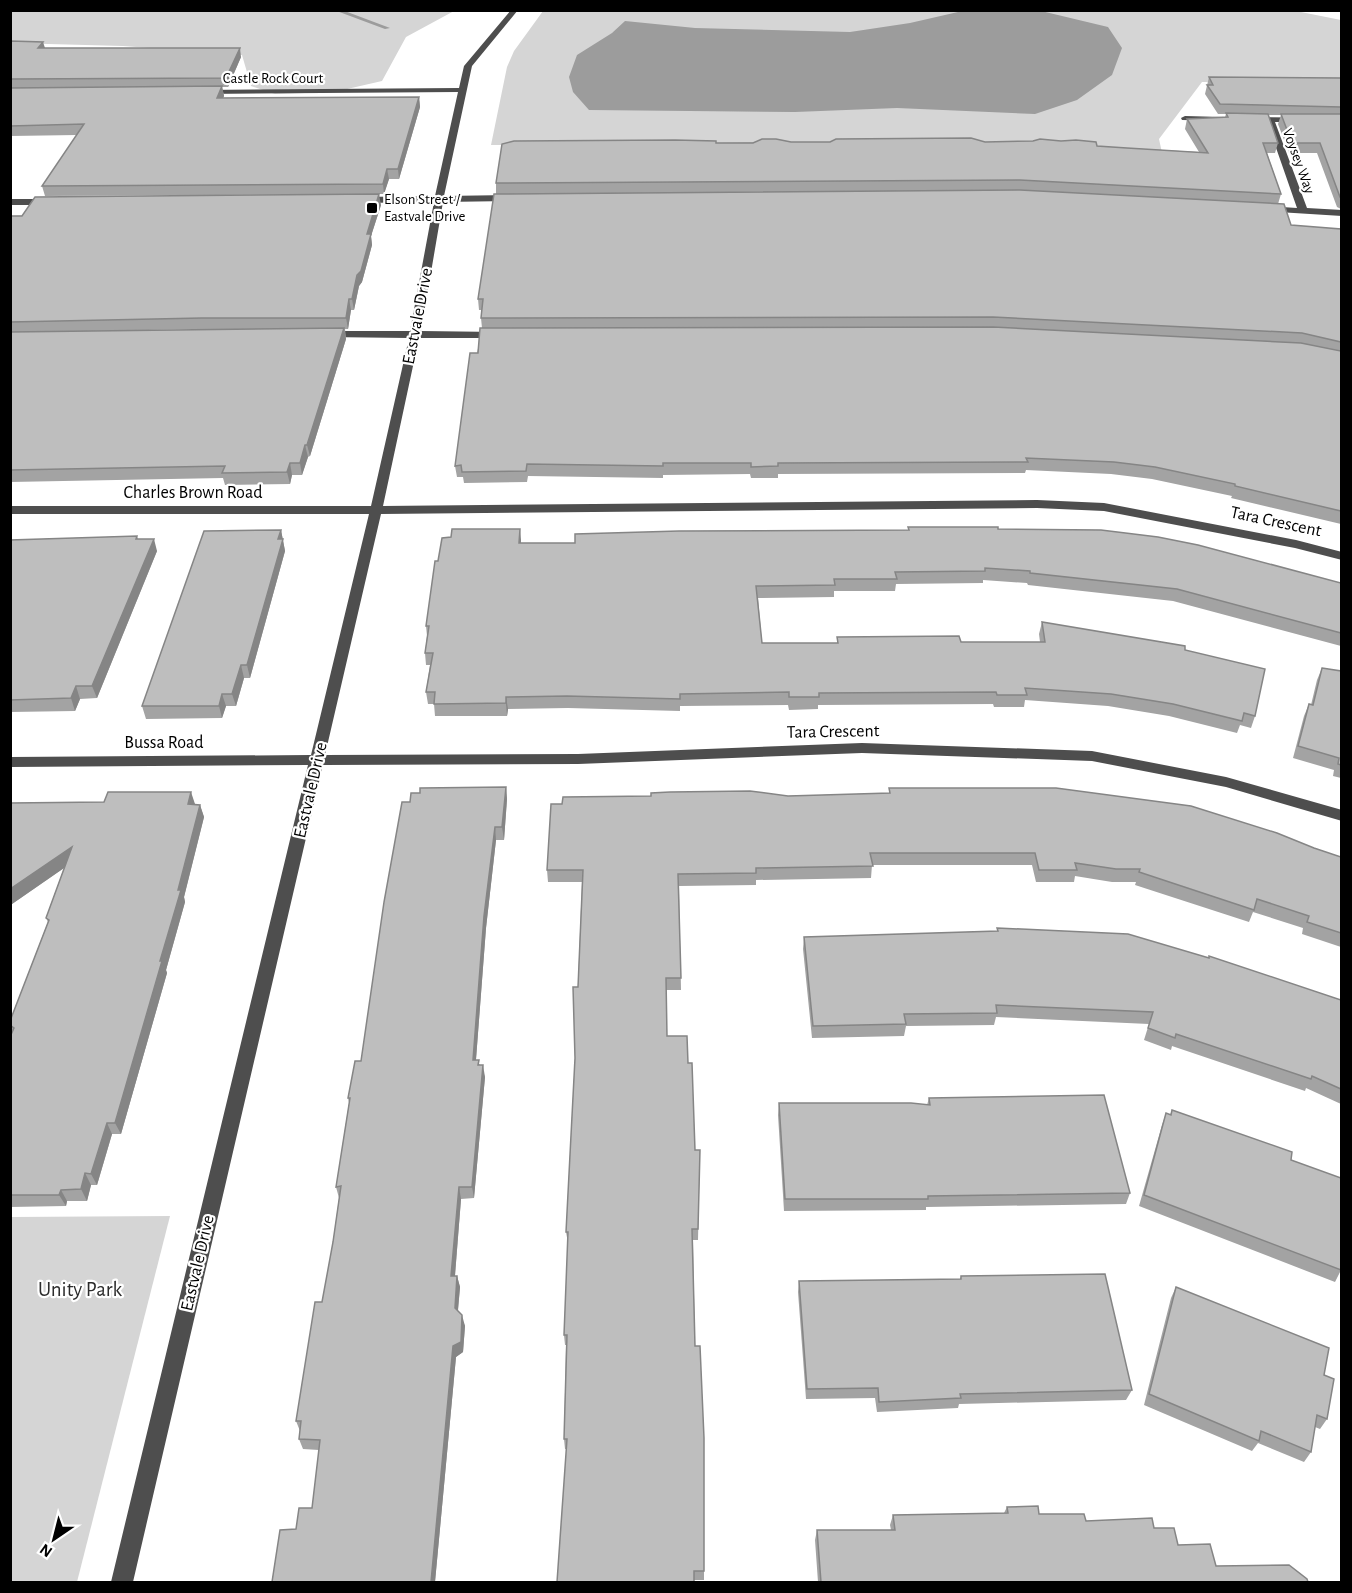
<svg xmlns="http://www.w3.org/2000/svg" width="1352" height="1593" font-family="'Alegreya Sans',sans-serif">
<style>
.green{fill:#d5d5d5}
.water{fill:#9c9c9c}
.lines{fill:none;stroke-linecap:round;stroke-linejoin:round}
.stream{fill:#9c9c9c;fill-rule:evenodd}
.minor{fill:#4e4e4e;fill-rule:evenodd}
.wall{fill:#a3a3a3;fill-rule:evenodd}
.shaded-wall{fill:#858585}
.building{fill:#bebebe;stroke:#858585;stroke-width:1.5}
.poi-dot{fill:#000;stroke:#fff;stroke-width:2}
.labels{text-anchor:middle;stroke-width:4.5;stroke-linejoin:round;paint-order:stroke}
.far-street-label{font-size:15px;fill:#000;stroke:#fff}
.far-poi-label{font-size:15px;fill:#000;stroke:#fff;text-anchor:start}
.street-label{font-size:18px;fill:#000;stroke:#fff}
.near-park-label{font-size:21px;fill:#2c2c2c;stroke:#fff}
</style>
<rect width="100%" height="100%" fill="#fff"/>
<g class="green">
<path d="M 1291,10 L 1341,20 L 1341,83 L 1202,82 L 1159,139 L 1171,194 L 1048,142 L 491,145 L 507,67 L 514,51 L 543,11 Z"/>
<path d="M 11,11 L 454,11 L 406,37 L 382,81 L 334,92 L 275,94 L 251,86 L 242,55 L 123,46 L 11,43 Z"/>
<path d="M 170,1216 L 77,1582 L 11,1582 L 11,1217 Z"/>
</g>
<path class="water" d="M 1037,10 L 1108,27 L 1122,48 L 1112,75 L 1077,100 L 1035,114 L 897,108 L 795,112 L 589,110 L 573,92 L 569,77 L 577,55 L 612,33 L 625,21 L 695,28 L 850,32 L 910,23 L 958,12 Z"/>
<g class="lines">
<path class="stream" d="M 334,10 L 342,10 L 390,28 L 385,29 Z"/>
<g class="minor">
<path d="M 511,10 L 518,10 L 472,66 L 444,196 L 514,195 L 519,198 L 514,201 L 443,202 L 421,331 L 499,332 L 504,335 L 499,338 L 419,338 L 383,506 L 1037,500 L 1104,503 L 1296,540 L 1342,552 L 1342,560 L 1295,548 L 1104,511 L 1037,508 L 381,514 L 325,755 L 578,754 L 862,743 L 1092,751 L 1226,777 L 1342,810 L 1342,821 L 1226,787 L 1092,761 L 862,753 L 578,764 L 323,765 L 133,1582 L 111,1582 L 308,765 L 10,767 L 10,757 L 311,755 L 369,514 L 10,514 L 10,506 L 371,506 L 409,338 L 325,337 L 320,334 L 325,331 L 410,331 L 434,202 L 361,203 L 356,200 L 361,197 L 435,196 L 458,92 L 203,94 L 199,92 L 203,90 L 459,88 L 464,66 Z"/>
<path d="M 1185,116 L 1222,117 L 1226,119 L 1222,121 L 1182,120 L 1181,118 Z"/>
<path d="M 1252,117 L 1342,118 L 1342,122 L 1275,122 L 1307,208 L 1342,210 L 1342,216 L 1264,211 L 1262,209 L 1267,206 L 1297,208 L 1267,122 L 1249,121 L 1248,119 Z"/>
<path d="M 10,199 L 52,199 L 57,202 L 52,205 L 10,205 Z"/>
</g>
</g>
<g class="wall">
<path d="M 10,41 L 45,48 L 241,57 L 228,87 L 222,87 L 224,96 L 223,98 L 419,97 L 420,107 L 399,179 L 389,179 L 384,194 L 45,196 L 42,186 L 77,135 L 10,136 Z"/>
<path d="M 1209,77 L 1341,78 L 1341,209 L 1337,207 L 1317,153 L 1289,153 L 1278,124 L 1281,115 L 1268,115 L 1278,143 L 1275,153 L 1267,153 L 1281,194 L 1278,204 L 1291,225 L 1341,229 L 1341,524 L 1231,498 L 1232,496 L 1152,479 L 1111,474 L 1026,470 L 1025,473 L 778,474 L 778,478 L 751,478 L 750,474 L 663,475 L 663,478 L 528,476 L 527,482 L 464,483 L 463,477 L 457,477 L 455,466 L 482,328 L 481,318 L 482,310 L 479,310 L 478,299 L 496,193 L 496,183 L 716,143 L 791,142 L 985,142 L 1097,146 L 1127,148 L 1199,152 L 1185,129 L 1187,119 L 1225,117 L 1226,114 L 1218,114 L 1205,94 Z"/>
<path d="M 381,205 L 371,236 L 372,245 L 362,282 L 359,286 L 354,310 L 351,310 L 348,329 L 345,329 L 346,339 L 310,456 L 308,457 L 302,475 L 292,475 L 290,484 L 225,485 L 223,478 L 10,482 L 10,216 ZM 205,329 L 292,329 L 88,331 Z"/>
<path d="M 908,527 L 998,529 L 1341,583 L 1341,646 L 1173,601 L 1028,585 L 1027,583 L 983,580 L 983,583 L 896,584 L 895,591 L 834,591 L 834,597 L 758,598 L 762,643 L 837,643 L 837,637 L 961,642 L 1040,642 L 1039,634 L 1042,622 L 1185,650 L 1255,716 L 1251,728 L 1240,725 L 1237,733 L 1169,716 L 1108,706 L 1025,700 L 1024,707 L 994,707 L 993,704 L 818,705 L 818,709 L 789,710 L 788,705 L 680,706 L 680,711 L 568,708 L 508,709 L 507,716 L 435,716 L 434,704 L 428,704 L 426,692 L 430,665 L 426,665 L 425,653 L 427,636 L 426,626 L 438,561 L 521,540 L 521,543 L 575,543 L 908,530 Z"/>
<path d="M 281,530 L 285,551 L 250,678 L 244,678 L 236,706 L 226,706 L 222,718 L 146,719 L 142,706 Z"/>
<path d="M 137,536 L 138,539 L 157,551 L 97,698 L 80,699 L 75,711 L 10,712 L 10,540 Z"/>
<path d="M 1322,668 L 1341,671 L 1341,778 L 1333,776 L 1334,770 L 1293,758 L 1304,716 L 1309,704 L 1311,705 L 1317,680 Z"/>
<path d="M 506,787 L 507,799 L 504,840 L 496,840 L 486,928 L 476,1060 L 480,1065 L 485,1077 L 474,1198 L 461,1199 L 455,1276 L 457,1276 L 460,1287 L 458,1311 L 465,1326 L 463,1352 L 456,1357 L 435,1582 L 272,1582 L 296,1529 L 312,1508 L 319,1450 L 303,1449 L 299,1439 L 300,1431 L 296,1421 L 322,1302 L 333,1242 L 339,1198 L 336,1187 L 349,1103 L 348,1098 L 361,1061 L 410,802 L 420,793 Z"/>
<path d="M 889,788 L 1314,848 L 1341,857 L 1341,947 L 1302,934 L 1303,928 L 1253,912 L 1249,922 L 1135,885 L 1136,882 L 1112,882 L 1075,876 L 1074,882 L 1036,882 L 1032,865 L 872,865 L 871,878 L 756,880 L 756,885 L 679,886 L 681,990 L 666,990 L 667,1036 L 688,1063 L 695,1150 L 700,1150 L 698,1240 L 693,1240 L 695,1346 L 704,1571 L 704,1580 L 694,1580 L 567,1449 L 565,1449 L 564,1439 L 566,1345 L 565,1345 L 564,1335 L 568,1243 L 566,1232 L 575,1058 L 582,882 L 548,882 L 547,870 L 562,804 L 788,796 L 889,793 Z"/>
<path d="M 10,803 L 200,805 L 204,817 L 184,897 L 185,902 L 166,970 L 167,973 L 121,1134 L 112,1134 L 97,1185 L 91,1185 L 87,1201 L 67,1201 L 66,1206 L 10,1207 L 10,1037 L 13,1031 L 10,1027 L 10,1021 L 48,922 L 46,918 L 64,868 L 12,904 L 10,904 Z"/>
<path d="M 997,928 L 1341,1000 L 1341,1104 L 1306,1088 L 1305,1091 L 1172,1046 L 1171,1050 L 1144,1040 L 1149,1024 L 996,1017 L 994,1025 L 906,1026 L 904,1036 L 812,1038 L 803,949 L 804,937 L 997,931 Z"/>
<path d="M 929,1098 L 1130,1193 L 1126,1204 L 926,1207 L 926,1210 L 784,1211 L 778,1115 L 779,1103 L 927,1105 Z"/>
<path d="M 1172,1110 L 1291,1160 L 1341,1270 L 1335,1282 L 1139,1206 L 1162,1125 L 1166,1113 L 1170,1115 Z"/>
<path d="M 961,1276 L 1132,1390 L 1126,1400 L 959,1404 L 958,1408 L 877,1412 L 875,1398 L 806,1399 L 798,1292 L 799,1281 L 960,1279 Z"/>
<path d="M 1176,1287 L 1324,1375 L 1327,1419 L 1320,1429 L 1315,1427 L 1311,1452 L 1304,1462 L 1258,1443 L 1252,1451 L 1144,1405 L 1171,1298 Z"/>
<path d="M 1007,1507 L 1039,1514 L 1086,1521 L 1154,1528 L 1178,1545 L 1216,1566 L 1308,1582 L 818,1582 L 815,1540 L 817,1530 L 891,1530 L 890,1525 L 893,1515 L 1004,1513 Z"/>
</g>
<g class="shaded-wall">
<path d="M 43,42 L 46,51 L 38,48 Z"/>
<path d="M 240,48 L 241,57 L 228,87 L 226,78 Z"/>
<path d="M 222,86 L 224,96 L 219,107 L 217,98 Z"/>
<path d="M 419,97 L 420,107 L 399,179 L 398,169 Z"/>
<path d="M 387,169 L 389,179 L 384,194 L 383,184 Z"/>
<path d="M 379,194 L 381,205 L 371,236 L 372,245 L 362,282 L 359,286 L 354,310 L 352,299 L 367,234 Z"/>
<path d="M 349,299 L 351,310 L 348,329 L 346,318 Z"/>
<path d="M 344,328 L 346,339 L 310,456 L 307,445 Z"/>
<path d="M 305,445 L 308,457 L 302,475 L 300,463 Z"/>
<path d="M 290,463 L 292,475 L 290,484 L 287,472 Z"/>
<path d="M 520,529 L 521,540 L 520,555 L 519,543 Z"/>
<path d="M 281,530 L 285,551 L 250,678 L 247,665 Z"/>
<path d="M 154,539 L 157,551 L 97,698 L 92,686 Z"/>
<path d="M 241,665 L 244,678 L 236,706 L 232,694 Z"/>
<path d="M 76,686 L 80,699 L 75,711 L 71,698 Z"/>
<path d="M 222,694 L 226,706 L 222,718 L 219,706 Z"/>
<path d="M 506,697 L 508,709 L 507,716 L 506,703 Z"/>
<path d="M 506,787 L 507,799 L 504,840 L 502,827 Z"/>
<path d="M 191,792 L 195,804 L 192,817 L 188,804 Z"/>
<path d="M 200,805 L 204,817 L 184,897 L 185,902 L 166,970 L 167,973 L 121,1134 L 115,1123 L 160,961 Z"/>
<path d="M 495,827 L 496,840 L 486,928 L 475,1072 L 473,1060 L 484,916 Z"/>
<path d="M 72,847 L 77,859 L 12,904 L 10,900 L 10,889 Z"/>
<path d="M 483,1065 L 485,1077 L 474,1198 L 472,1187 Z"/>
<path d="M 107,1123 L 112,1134 L 97,1185 L 91,1174 Z"/>
<path d="M 85,1173 L 91,1185 L 87,1201 L 81,1189 Z"/>
<path d="M 459,1187 L 461,1199 L 454,1287 L 451,1276 Z"/>
<path d="M 61,1190 L 67,1201 L 66,1206 L 59,1195 Z"/>
<path d="M 457,1276 L 460,1287 L 457,1319 L 455,1308 Z"/>
<path d="M 462,1315 L 465,1326 L 463,1352 L 456,1357 L 435,1582 L 431,1582 L 453,1346 Z"/>
</g>
<g class="building">
<path d="M 10,41 L 43,42 L 38,48 L 240,48 L 226,78 L 10,79 Z"/>
<path d="M 1209,77 L 1341,78 L 1341,107 L 1220,104 L 1207,85 L 1213,85 Z"/>
<path d="M 222,86 L 217,98 L 419,97 L 398,169 L 387,169 L 383,184 L 42,186 L 84,124 L 10,126 L 10,88 Z"/>
<path d="M 1226,113 L 1268,114 L 1278,143 L 1263,143 L 1281,194 L 1020,180 L 496,183 L 502,144 L 514,141 L 675,140 L 716,141 L 716,143 L 753,143 L 762,139 L 776,139 L 791,142 L 830,142 L 836,139 L 971,138 L 985,142 L 1033,141 L 1040,139 L 1061,141 L 1076,140 L 1096,142 L 1097,146 L 1127,148 L 1208,153 L 1187,119 L 1228,117 Z"/>
<path d="M 1281,114 L 1341,114 L 1341,198 L 1340,197 L 1320,143 L 1292,143 Z"/>
<path d="M 1020,190 L 1284,204 L 1291,225 L 1341,229 L 1341,342 L 1302,333 L 993,317 L 481,318 L 483,299 L 478,299 L 494,194 Z"/>
<path d="M 379,194 L 367,234 L 371,234 L 361,271 L 357,275 L 352,299 L 349,299 L 346,318 L 202,318 L 10,322 L 10,216 L 22,216 L 35,197 Z"/>
<path d="M 993,327 L 1301,343 L 1341,351 L 1341,511 L 1235,486 L 1235,484 L 1155,467 L 1114,462 L 1026,458 L 1028,462 L 778,463 L 778,466 L 751,467 L 751,463 L 663,463 L 663,466 L 527,464 L 526,471 L 462,472 L 461,465 L 455,466 L 470,353 L 478,353 L 480,328 Z"/>
<path d="M 344,328 L 307,445 L 305,445 L 300,463 L 290,463 L 287,472 L 222,473 L 225,466 L 10,470 L 10,332 Z"/>
<path d="M 908,527 L 998,527 L 998,529 L 1101,530 L 1158,537 L 1198,545 L 1341,583 L 1341,633 L 1177,589 L 1030,573 L 1030,571 L 985,568 L 985,571 L 895,572 L 897,579 L 834,579 L 835,585 L 756,586 L 762,643 L 838,643 L 837,637 L 959,636 L 961,642 L 1045,642 L 1042,622 L 1185,646 L 1185,650 L 1265,669 L 1255,716 L 1244,713 L 1242,721 L 1173,704 L 1111,694 L 1025,688 L 1027,695 L 997,695 L 996,692 L 819,693 L 819,697 L 789,697 L 789,692 L 680,694 L 680,699 L 567,696 L 506,697 L 506,703 L 434,704 L 435,692 L 426,692 L 433,653 L 425,653 L 429,626 L 426,626 L 435,561 L 438,561 L 442,538 L 451,537 L 452,529 L 520,529 L 519,543 L 575,543 L 575,534 L 679,531 L 909,530 Z"/>
<path d="M 281,530 L 278,539 L 283,539 L 247,665 L 241,665 L 232,694 L 222,694 L 219,706 L 142,706 L 204,531 Z"/>
<path d="M 137,536 L 136,539 L 154,539 L 92,686 L 76,686 L 71,698 L 10,700 L 10,540 Z"/>
<path d="M 1322,668 L 1341,671 L 1341,765 L 1338,764 L 1339,758 L 1298,746 L 1309,704 L 1313,705 Z"/>
<path d="M 506,787 L 502,827 L 495,827 L 484,916 L 473,1060 L 479,1060 L 478,1065 L 483,1065 L 472,1187 L 459,1187 L 451,1276 L 457,1276 L 455,1308 L 462,1315 L 461,1342 L 453,1346 L 431,1582 L 272,1582 L 280,1530 L 296,1529 L 299,1508 L 312,1508 L 320,1440 L 299,1439 L 301,1421 L 296,1421 L 315,1302 L 322,1302 L 333,1242 L 341,1186 L 336,1187 L 350,1098 L 348,1098 L 355,1061 L 361,1061 L 384,902 L 402,802 L 410,802 L 411,793 L 420,793 L 420,788 Z"/>
<path d="M 889,788 L 1056,788 L 1191,806 L 1277,833 L 1314,848 L 1341,857 L 1341,933 L 1307,922 L 1309,916 L 1257,899 L 1254,910 L 1139,872 L 1140,869 L 1116,869 L 1075,863 L 1077,870 L 1039,870 L 1035,853 L 870,853 L 873,866 L 756,868 L 756,873 L 678,874 L 681,978 L 666,978 L 667,1036 L 687,1036 L 688,1063 L 692,1063 L 695,1150 L 700,1150 L 698,1229 L 692,1229 L 695,1346 L 700,1346 L 704,1438 L 704,1571 L 694,1571 L 694,1582 L 557,1582 L 567,1439 L 564,1439 L 567,1335 L 564,1335 L 568,1232 L 566,1232 L 575,1058 L 573,987 L 578,987 L 583,870 L 547,870 L 551,804 L 562,804 L 563,797 L 651,796 L 651,793 L 670,792 L 750,791 L 788,796 L 890,793 Z"/>
<path d="M 108,792 L 191,792 L 188,804 L 200,805 L 178,890 L 181,890 L 160,961 L 162,961 L 115,1123 L 107,1123 L 91,1174 L 85,1173 L 81,1189 L 61,1190 L 59,1195 L 10,1195 L 10,1037 L 14,1028 L 10,1025 L 10,1021 L 49,920 L 46,918 L 72,847 L 10,889 L 10,803 L 104,802 Z"/>
<path d="M 997,928 L 1128,934 L 1209,958 L 1209,956 L 1341,1000 L 1341,1089 L 1312,1076 L 1311,1079 L 1176,1034 L 1175,1038 L 1148,1028 L 1153,1012 L 996,1005 L 997,1013 L 904,1014 L 906,1024 L 813,1026 L 804,937 L 998,931 Z"/>
<path d="M 1104,1095 L 1130,1193 L 928,1196 L 928,1199 L 785,1199 L 779,1103 L 911,1103 L 930,1105 L 929,1098 Z"/>
<path d="M 1172,1110 L 1292,1152 L 1291,1160 L 1341,1178 L 1341,1270 L 1144,1195 L 1166,1113 L 1171,1115 Z"/>
<path d="M 1105,1274 L 1132,1390 L 960,1394 L 961,1398 L 879,1402 L 878,1388 L 807,1389 L 799,1281 L 961,1279 L 961,1276 Z"/>
<path d="M 1176,1287 L 1329,1348 L 1324,1375 L 1334,1379 L 1327,1419 L 1317,1415 L 1311,1452 L 1261,1431 L 1259,1441 L 1149,1394 Z"/>
<path d="M 1038,1506 L 1039,1514 L 1084,1514 L 1086,1521 L 1152,1518 L 1154,1528 L 1174,1528 L 1178,1545 L 1210,1544 L 1216,1566 L 1289,1565 L 1307,1579 L 1308,1582 L 821,1582 L 817,1530 L 895,1530 L 893,1515 L 1008,1513 L 1007,1507 Z"/>
</g>
<rect class="poi-dot" x="366" y="202" width="12" height="12" rx="3"/>
<g class="labels">
<g class="far-street-label">
<text x="273" y="83">Castle Rock Court</text>
<text transform="translate(1299 161) rotate(70)" y="5">Voysey Way</text>
</g>
<g class="far-poi-label">
<text x="384" y="204">Elson Street /<tspan x="384" dy="17">Eastvale Drive</tspan></text>
</g>
<g class="street-label">
<text transform="translate(417 316) rotate(-79)" y="6">Eastvale Drive</text>
<text x="193" y="498">Charles Brown Road</text>
<text transform="translate(1276 521) rotate(12)" y="6">Tara Crescent</text>
<text transform="translate(833 731) rotate(-1)" y="6">Tara Crescent</text>
<text x="164" y="748">Bussa Road</text>
<text transform="translate(310 790) rotate(-77)" y="6">Eastvale Drive</text>
<text transform="translate(197 1263) rotate(-77)" y="6">Eastvale Drive</text>
</g>
<g class="near-park-label">
<text x="80" y="1296">Unity Park</text>
</g>
</g>
<rect width="1352" height="1593" fill="none" stroke="#000000" stroke-width="24"/>
<g transform="translate(54 1539) rotate(215)" stroke="#ffffff" stroke-width="4.5" paint-order="stroke">
<path d="M0-4.5L10 22L0 15L-10 22Z" fill="#000000"/>
<text y="-9" font-size="16" font-weight="bold" text-anchor="middle" fill="#000000">N</text>
</g>
</svg>
